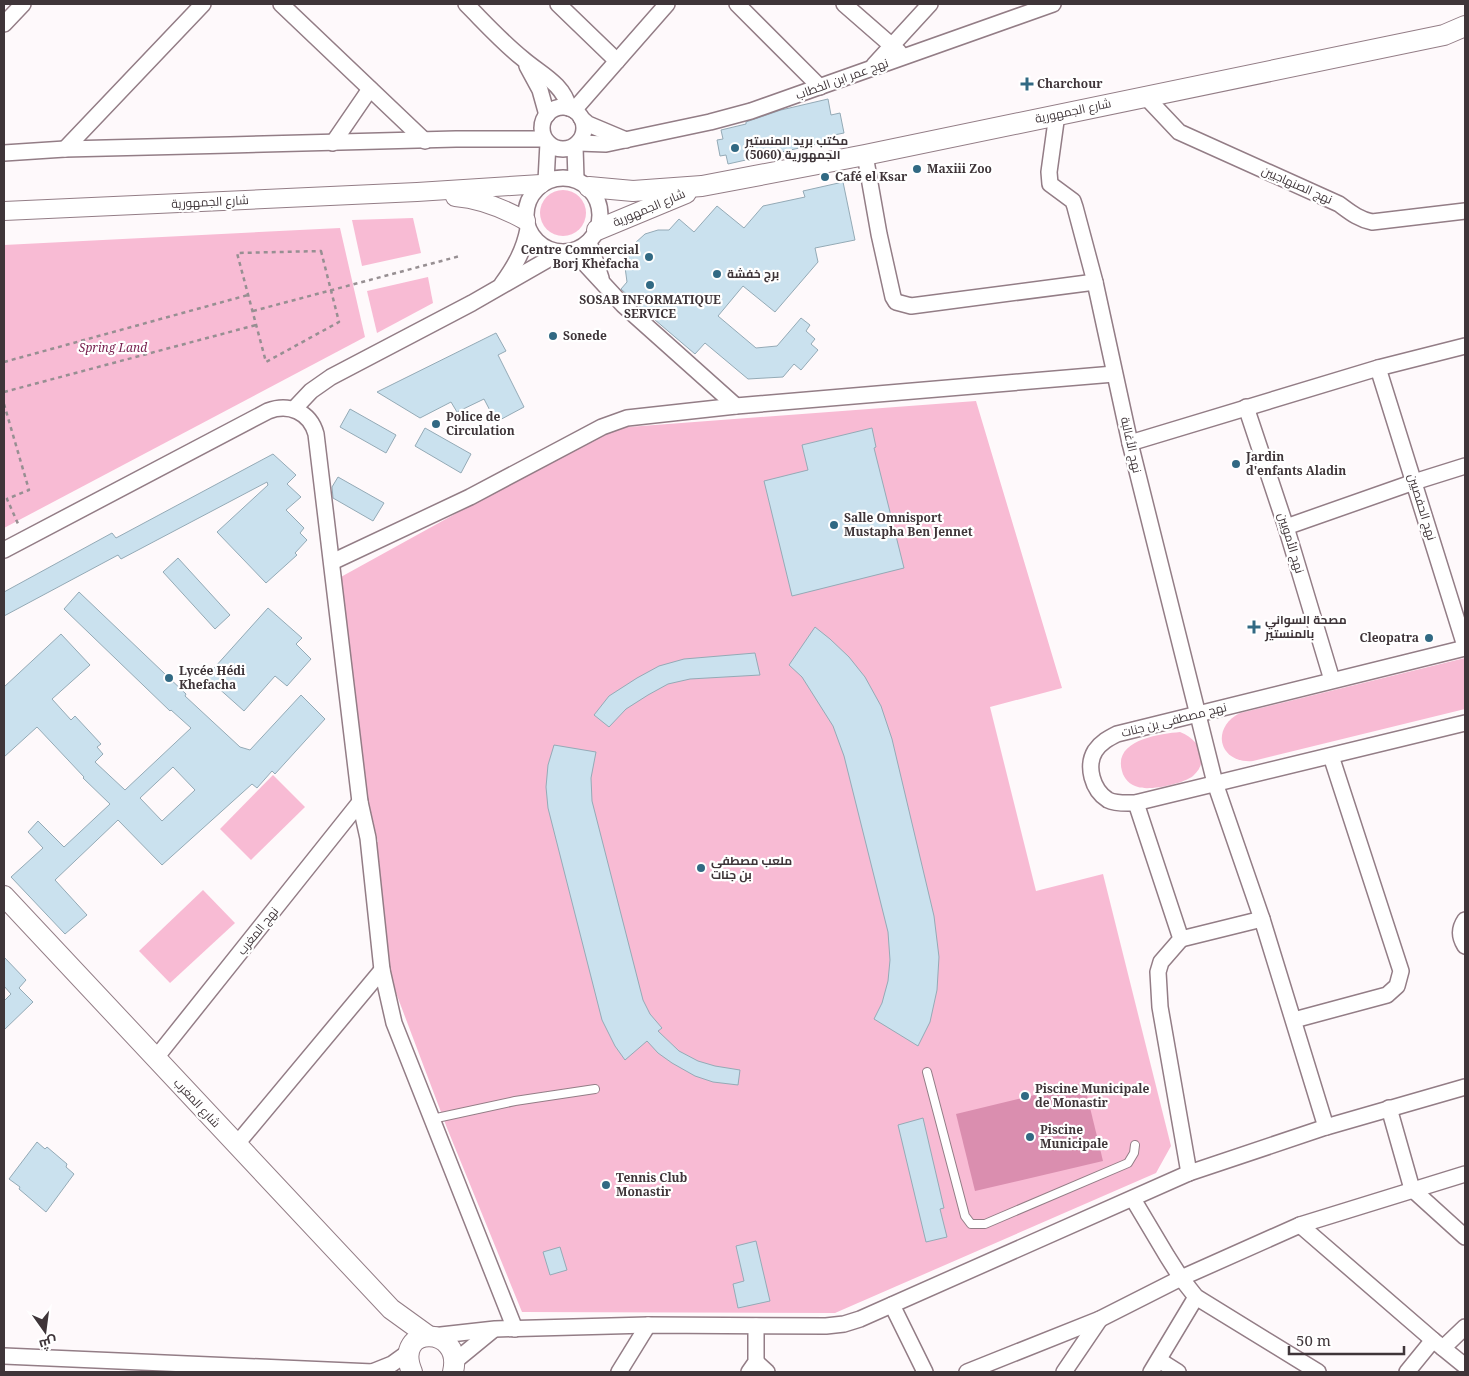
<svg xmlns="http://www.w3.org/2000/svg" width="1469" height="1376" font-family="'Noto Serif',Cairo,serif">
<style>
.green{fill:#f8bbd4}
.water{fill:#da8eaf}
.building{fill:#cae1ee;stroke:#94aab6;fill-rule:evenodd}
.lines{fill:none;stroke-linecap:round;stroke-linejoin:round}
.service-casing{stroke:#937d86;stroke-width:10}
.minor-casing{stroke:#937d86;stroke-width:18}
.tertiary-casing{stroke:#937d86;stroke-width:20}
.secondary-casing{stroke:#937d86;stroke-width:22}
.path{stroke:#978f92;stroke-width:2.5;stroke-dasharray:4 4;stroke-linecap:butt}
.service{stroke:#fff;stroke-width:8}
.minor{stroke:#fff;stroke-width:15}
.tertiary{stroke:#fff;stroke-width:18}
.secondary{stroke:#fff;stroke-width:20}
.poi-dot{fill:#316983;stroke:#fff;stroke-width:2}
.labels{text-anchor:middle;stroke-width:4.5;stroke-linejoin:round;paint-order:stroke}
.street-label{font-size:12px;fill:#3f3539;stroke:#fff}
.poi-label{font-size:12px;font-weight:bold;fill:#3f3539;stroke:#fff;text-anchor:start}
.park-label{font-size:12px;font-style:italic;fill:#771f4e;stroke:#fff}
</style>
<rect width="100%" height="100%" fill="#fef9fb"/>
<g class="green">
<circle cx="563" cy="213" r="23"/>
<path d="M 413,218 L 421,253 L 362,266 L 352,220 Z"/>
<path d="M 340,228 L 365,337 L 4,528 L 4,245 Z"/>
<path d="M 428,277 L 433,303 L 377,333 L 367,291 Z"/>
<path d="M 976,401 L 1062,688 L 990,707 L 1036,891 L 1103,874 L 1171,1146 L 1156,1173 L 835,1313 L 522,1312 L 447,1128 L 384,961 L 368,845 L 378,842 L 369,805 L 363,806 L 339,578 L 484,498 L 615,428 Z"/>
<path d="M 1465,658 L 1465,709 L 1253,761 C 1219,764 1210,728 1240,713 Z"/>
<path d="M 1180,732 C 1199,739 1211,760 1193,776 C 1183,784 1149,791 1138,787 C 1130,785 1124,779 1122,771 C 1113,740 1159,734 1180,732 Z"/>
<path d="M 273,775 L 305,807 L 251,860 L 220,829 Z"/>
<path d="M 203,890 L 235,923 L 170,983 L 139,951 Z"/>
</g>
<path class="water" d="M 1084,1083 L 1103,1161 L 975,1191 L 956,1114 Z"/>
<g class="building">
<path d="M 828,99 L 831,115 L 840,113 L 844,133 L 834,135 L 835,140 L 728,164 L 726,155 L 720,156 L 717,140 L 723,139 L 721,130 L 746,124 L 746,122 L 781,110 Z"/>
<path d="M 843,182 L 855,240 L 815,248 L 818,262 L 775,312 L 743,286 L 718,316 L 756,348 L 777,346 L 801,318 L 810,325 L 806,331 L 815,339 L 811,344 L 818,350 L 801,370 L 794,364 L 783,377 L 748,379 L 705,343 L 695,354 L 648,314 L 621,289 L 627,282 L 625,267 L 627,255 L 634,244 L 645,234 L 658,230 L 669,230 L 679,219 L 694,232 L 717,206 L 744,228 L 763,206 L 805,197 L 803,191 Z"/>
<path d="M 496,333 L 506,351 L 498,355 L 524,407 L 496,422 L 484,399 L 457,412 L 451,402 L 420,418 L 377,392 Z"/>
<path d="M 350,409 L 396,435 L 386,453 L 340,427 Z"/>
<path d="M 425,428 L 471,454 L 461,473 L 415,446 Z"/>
<path d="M 872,428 L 876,447 L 874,448 L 904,568 L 792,596 L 764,481 L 808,470 L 802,445 Z"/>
<path d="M 273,454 L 296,475 L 287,484 L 301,497 L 286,510 L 304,528 L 300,533 L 307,540 L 295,553 L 297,555 L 266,583 L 217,532 L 268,485 L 267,482 L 121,559 L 118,555 L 4,616 L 4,592 L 112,533 L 116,538 Z"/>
<path d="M 338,477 L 384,503 L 373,521 L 333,498 L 332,487 Z"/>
<path d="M 178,558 L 230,615 L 215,629 L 163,572 Z"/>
<path d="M 79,592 L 186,694 L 185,696 L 240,747 L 250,750 L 301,695 L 325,719 L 275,774 L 272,771 L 257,788 L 252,784 L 162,865 L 118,820 L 55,880 L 87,915 L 65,934 L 11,877 L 43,848 L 28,832 L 38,821 L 64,847 L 110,804 L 83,778 L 84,777 L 37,727 L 4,757 L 4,687 L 61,634 L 90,665 L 52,699 L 71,720 L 75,716 L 101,744 L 97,747 L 103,754 L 95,762 L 125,790 L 191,728 L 171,710 L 170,711 L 64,609 ZM 173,767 L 195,790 L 162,821 L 140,798 Z"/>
<path d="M 268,608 L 302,638 L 296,644 L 311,659 L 287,686 L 275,676 L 244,711 L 206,677 Z"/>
<path d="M 815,627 L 830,639 L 849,657 L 865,677 L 881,706 L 892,739 L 934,916 L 939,957 L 937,990 L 930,1022 L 918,1046 L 874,1019 L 882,1003 L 888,981 L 890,960 L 888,932 L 844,756 L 833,726 L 802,677 L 789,665 Z"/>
<path d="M 755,653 L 760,675 L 690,679 L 668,684 L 648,695 L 626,709 L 609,727 L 594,715 L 609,696 L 637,678 L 659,666 L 684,659 Z"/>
<path d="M 554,745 L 596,752 L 591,778 L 592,801 L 643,1000 L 650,1014 L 662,1028 L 658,1031 L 679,1051 L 698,1061 L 715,1066 L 740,1070 L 738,1085 L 713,1082 L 695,1076 L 672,1063 L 658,1053 L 647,1041 L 625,1060 L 615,1046 L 602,1020 L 548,808 L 546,787 L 548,765 Z"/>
<path d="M 4,957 L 26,980 L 19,988 L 33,1002 L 4,1030 L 4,1001 L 11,994 L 4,986 Z"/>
<path d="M 923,1118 L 944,1208 L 940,1209 L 947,1237 L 926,1242 L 898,1125 Z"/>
<path d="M 37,1142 L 45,1149 L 47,1147 L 67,1164 L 66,1167 L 74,1174 L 46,1212 L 19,1189 L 20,1187 L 9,1179 Z"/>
<path d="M 756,1241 L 770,1301 L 738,1308 L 733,1284 L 744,1281 L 736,1246 Z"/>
<path d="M 560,1247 L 567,1270 L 550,1275 L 543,1252 Z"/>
</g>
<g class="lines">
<defs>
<g id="service">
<path d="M 927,1072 L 965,1216 L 971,1224 L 985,1224 L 1128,1163 L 1134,1153 L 1135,1145"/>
<path d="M 432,1119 L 515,1101 L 595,1089"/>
</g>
<g id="minor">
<path d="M 281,4 L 425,141"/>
<path d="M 466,4 C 484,22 502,42 522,58 C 540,74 563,83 569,108"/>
<path d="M 558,4 L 617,61"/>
<path d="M 737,4 L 820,87"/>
<path d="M 844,4 L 899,52"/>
<path d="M 4,24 L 23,4"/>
<path d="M 874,65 L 930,4"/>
<path d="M 527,66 L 540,90 L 547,115"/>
<path d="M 1145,96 L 1179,132 L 1339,204 C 1350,212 1358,219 1372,222 L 1465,211"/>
<circle cx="563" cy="128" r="21"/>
<path d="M 574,110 L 667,4"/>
<path d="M 1057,114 L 1049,172 L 1050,184 L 1073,201 L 1075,207 L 1095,282 L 1130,443 L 1215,783 L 1262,919 L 1326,1127"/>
<path d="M 581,118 L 588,124 L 626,140"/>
<path d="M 333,143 L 370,89"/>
<path d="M 578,143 L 606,144 L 710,122 L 751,111 L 1053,4"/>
<path d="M 575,147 L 576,179"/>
<path d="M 65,149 L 203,4"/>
<path d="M 4,153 L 65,149 L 230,145 L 456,139 L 544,139"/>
<path d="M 865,155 L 879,234 L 893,297 L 896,302 L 911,306 L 1095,282"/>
<circle cx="563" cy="215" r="37"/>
<path d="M 546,181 L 548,143"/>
<path d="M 589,242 L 601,278"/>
<path d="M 573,251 L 623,305 L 736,406"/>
<path d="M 502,284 C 515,266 524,250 528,229"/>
<path d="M 1378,368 L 1465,646"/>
<path d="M 1246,407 L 1286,527 L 1332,680"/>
<path d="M 294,409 L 311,391 L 331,377 L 472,303 L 561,252"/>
<path d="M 1130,443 L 1378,368 L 1465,346"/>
<path d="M 1286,527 L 1414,482 L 1465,466"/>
<path d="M 4,550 L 268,411 C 289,403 310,412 316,434 L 360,802 L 368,838 L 382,970 L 394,1023 L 515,1329"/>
<path d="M 332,562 L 470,497 L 602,427 L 627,418 L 736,406 L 1114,374"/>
<path d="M 1465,648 L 1117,734 C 1109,738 1101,742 1095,751 C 1086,766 1092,790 1108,800 C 1116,804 1126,803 1135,803 L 1465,723"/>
<path d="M 1136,803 L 1181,939 L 1161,962 L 1158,972 L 1160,1007 L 1189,1173"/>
<path d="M 1465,920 C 1459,929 1459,936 1465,946"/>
<path d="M 1181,939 L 1262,919"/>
<path d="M 1294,1020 L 1387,995 L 1397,986 L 1401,971 L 1331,756"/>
<path d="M 155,1059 L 360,802"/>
<path d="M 1389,1108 L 1412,1189 L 1465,1237"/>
<path d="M 236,1145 L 382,970"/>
<path d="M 1133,1199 L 1167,1256 L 1181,1278 L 1196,1297 L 1318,1372"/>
<path d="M 1300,1225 L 1433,1340 L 1465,1366"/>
<path d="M 892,1305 L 925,1372"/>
<path d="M 432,1336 L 495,1329 L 648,1325 L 826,1326 L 844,1324 L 860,1319 L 1189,1173 L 1326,1127 L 1465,1087"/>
<path d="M 1443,1348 L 1465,1327"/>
<path d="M 4,1356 L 373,1372"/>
<path d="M 1159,1360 L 1178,1372"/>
<path d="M 454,1362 L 493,1330"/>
<path d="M 756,1362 L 767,1372"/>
<path d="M 372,1372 L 392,1364 L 410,1351"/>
<path d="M 619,1372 L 648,1325"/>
<path d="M 749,1372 L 756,1362 L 756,1326"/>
<path d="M 967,1372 L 1100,1319 L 1181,1278 L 1300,1225 L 1465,1174"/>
<path d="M 1064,1372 L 1100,1319"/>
<path d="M 1151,1372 L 1196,1297"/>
<path d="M 1407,1372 L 1433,1340"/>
</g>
<g id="tertiary">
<path d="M 455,197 C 481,199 503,208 526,221"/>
<path d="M 4,211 L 417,192 L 541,184"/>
</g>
<g id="secondary">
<path d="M 589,187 L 633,191 L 702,186 L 865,155 L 1444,35 L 1465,26"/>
<path d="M 597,230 L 686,193"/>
<path d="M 4,896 L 391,1309 L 427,1335"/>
<path d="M 412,1372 C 392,1324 464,1325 453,1372"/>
</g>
</defs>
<use href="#service" class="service-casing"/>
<use href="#minor" class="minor-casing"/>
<use href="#tertiary" class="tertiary-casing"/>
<use href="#secondary" class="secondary-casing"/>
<g class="path">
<path d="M 321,251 L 339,322 L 266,362 L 237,253 Z"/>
<path d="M 253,311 L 460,256"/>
<path d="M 4,362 L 248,295"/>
<path d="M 4,392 L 256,325"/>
<path d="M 4,404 L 29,490 L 7,499 L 19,526"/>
</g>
<use href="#service" class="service"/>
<use href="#minor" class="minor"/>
<use href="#tertiary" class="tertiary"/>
<use href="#secondary" class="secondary"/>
</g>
<g class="poi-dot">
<path d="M1024.5 76.5h5v5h5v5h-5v5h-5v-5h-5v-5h5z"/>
<circle cx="735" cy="148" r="5"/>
<circle cx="917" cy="169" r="5"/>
<circle cx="825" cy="177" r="5"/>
<circle cx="649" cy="257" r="5"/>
<circle cx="717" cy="274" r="5"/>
<circle cx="650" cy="285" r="5"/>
<circle cx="553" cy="336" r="5"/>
<circle cx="436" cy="424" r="5"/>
<circle cx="1236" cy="464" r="5"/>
<circle cx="834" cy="525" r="5"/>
<path d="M1251.5 619.5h5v5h5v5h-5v5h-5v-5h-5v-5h5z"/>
<circle cx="1429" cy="638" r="5"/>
<circle cx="169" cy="678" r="5"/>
<circle cx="701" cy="868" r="5"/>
<circle cx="1025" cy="1096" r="5"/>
<circle cx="1030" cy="1137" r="5"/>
<circle cx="606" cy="1185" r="5"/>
</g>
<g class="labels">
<g class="street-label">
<text transform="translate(842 79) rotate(-20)" y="4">نهج عمر ابن الخطاب</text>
<text transform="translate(1073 111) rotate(-12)" y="4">شارع الجمهورية</text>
<text transform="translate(1297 185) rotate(24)" y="4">نهج الصنهاجيين</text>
<text transform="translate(210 202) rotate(-3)" y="4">شارع الجمهورية</text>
<text transform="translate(649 208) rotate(-23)" y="4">شارع الجمهورية</text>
<text transform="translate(1131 445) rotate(77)" y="4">نهج الأغالبة</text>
<text transform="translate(1422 507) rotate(73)" y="4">نهج الحفصيين</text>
<text transform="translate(1291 543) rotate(73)" y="4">نهج الأمويين</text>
<text transform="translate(1174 720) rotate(-14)" y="4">نهج مصطفى بن جنات</text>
<text transform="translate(258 931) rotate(-51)" y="4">نهج المغرب</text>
<text transform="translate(197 1103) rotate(47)" y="4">شارع المغرب</text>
</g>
<g class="poi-label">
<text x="1037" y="88">Charchour</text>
<text x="745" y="145">مكتب بريد المنستير<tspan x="745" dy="14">الجمهورية (5060)</tspan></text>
<text x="927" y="173">Maxiii Zoo</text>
<text x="835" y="181">Café el Ksar</text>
<text x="639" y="254" text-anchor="end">Centre Commercial<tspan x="639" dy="14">Borj Khefacha</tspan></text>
<text x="727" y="278">برج خفشة</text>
<text x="650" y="304" text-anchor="middle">SOSAB INFORMATIQUE<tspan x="650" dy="14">SERVICE</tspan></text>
<text x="563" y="340">Sonede</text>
<text x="446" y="421">Police de<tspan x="446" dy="14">Circulation</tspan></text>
<text x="1246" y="461">Jardin<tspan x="1246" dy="14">d'enfants Aladin</tspan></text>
<text x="844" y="522">Salle Omnisport<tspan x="844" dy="14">Mustapha Ben Jennet</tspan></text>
<text x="1265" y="624">مصحة السواني<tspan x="1265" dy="14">بالمنستير</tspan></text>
<text x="1419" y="642" text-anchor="end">Cleopatra</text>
<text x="179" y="675">Lycée Hédi<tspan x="179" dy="14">Khefacha</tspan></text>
<text x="711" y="865">ملعب مصطفى<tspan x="711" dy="14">بن جنات</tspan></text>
<text x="1035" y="1093">Piscine Municipale<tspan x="1035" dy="14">de Monastir</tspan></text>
<text x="1040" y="1134">Piscine<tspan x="1040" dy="14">Municipale</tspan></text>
<text x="616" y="1182">Tennis Club<tspan x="616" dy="14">Monastir</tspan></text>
</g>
<g class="park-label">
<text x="113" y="352">Spring Land</text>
</g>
</g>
<rect width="1469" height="1376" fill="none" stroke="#3f3539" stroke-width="10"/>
<g transform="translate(45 1331) rotate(166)" stroke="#ffffff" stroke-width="4" paint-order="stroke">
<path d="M0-4L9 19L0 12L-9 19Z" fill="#3f3539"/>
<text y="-8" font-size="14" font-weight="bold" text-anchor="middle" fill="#3f3539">ش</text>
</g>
<path d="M1289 1346v8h115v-8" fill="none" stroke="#3f3539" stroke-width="2.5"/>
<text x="1296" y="1346" font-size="15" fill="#3f3539" stroke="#ffffff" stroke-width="4" paint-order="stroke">50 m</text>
</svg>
